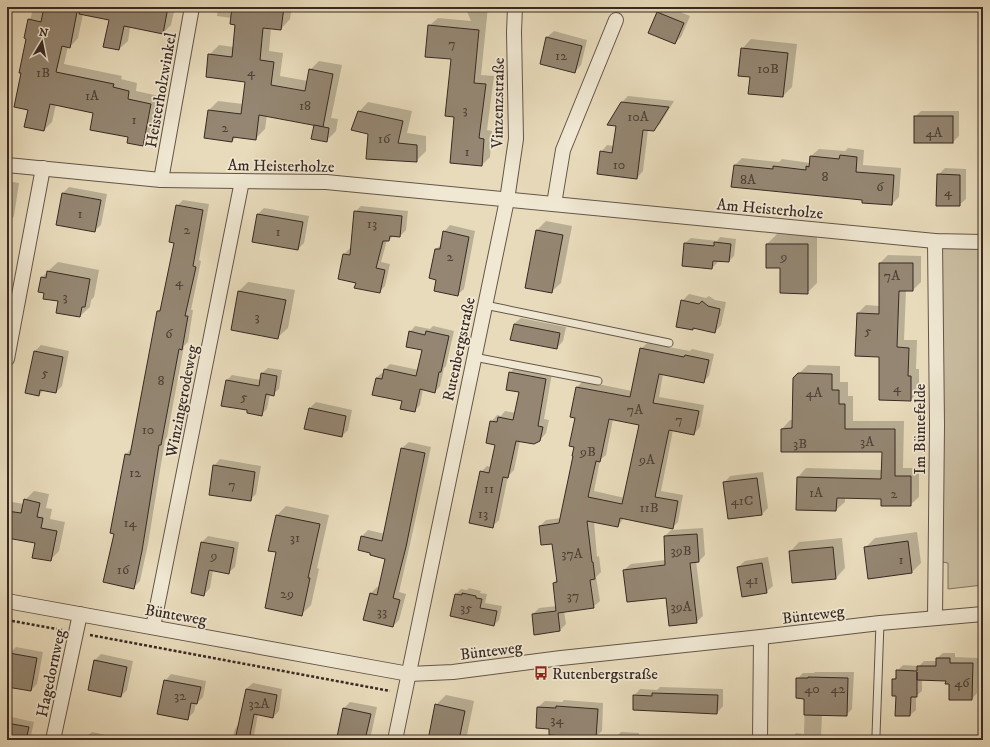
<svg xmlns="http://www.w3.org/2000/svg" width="990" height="747" font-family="'IM FELL DW Pica',serif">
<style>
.green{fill:#cabda1;stroke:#817362}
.shadow{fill:#0003;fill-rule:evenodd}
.building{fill:#948672;stroke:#382923;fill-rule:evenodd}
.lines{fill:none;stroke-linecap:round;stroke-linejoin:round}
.lane-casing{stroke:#645649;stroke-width:9}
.street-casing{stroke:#645649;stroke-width:16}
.path{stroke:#382923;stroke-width:2.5;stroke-dasharray:3 2;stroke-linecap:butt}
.lane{stroke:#f0e8d3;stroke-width:7}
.street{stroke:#f0e8d3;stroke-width:14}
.labels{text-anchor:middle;stroke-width:3.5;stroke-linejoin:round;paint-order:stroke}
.number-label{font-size:14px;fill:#4f4037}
.street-label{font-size:16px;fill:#382923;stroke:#f0e8d3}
.poi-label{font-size:16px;fill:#382923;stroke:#f0e8d3;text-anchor:start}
</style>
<rect width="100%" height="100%" fill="#e8dbbb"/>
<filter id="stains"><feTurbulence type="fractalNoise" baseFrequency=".005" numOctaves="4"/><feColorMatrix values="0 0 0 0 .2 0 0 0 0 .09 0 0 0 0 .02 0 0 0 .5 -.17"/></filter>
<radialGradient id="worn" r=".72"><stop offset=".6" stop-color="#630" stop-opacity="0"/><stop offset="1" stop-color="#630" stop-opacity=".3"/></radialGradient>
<path class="green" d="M 940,245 L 983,249 L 983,585 L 948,589 L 948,563 L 942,562 Z"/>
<g class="shadow">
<path d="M 33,7 L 175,7 L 171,25 L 163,33 L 130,27 L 128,41 L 119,49 L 110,19 L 83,14 L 78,38 L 70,47 L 68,46 L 64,64 L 122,76 L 121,79 L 137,83 L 136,91 L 159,96 L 151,137 L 142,145 L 94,112 L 56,104 L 52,122 L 44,130 L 29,109 L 22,72 L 29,19 L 31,17 Z"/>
<path d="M 218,7 L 292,7 L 290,19 L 281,29 L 271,28 L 269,51 L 283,53 L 280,76 L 308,81 L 310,70 L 319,61 L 342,65 L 331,118 L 338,119 L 336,131 L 326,141 L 316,124 L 267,115 L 265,129 L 256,138 L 237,136 L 232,141 L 209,110 L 218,101 L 243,104 L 246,81 L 209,55 L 219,45 L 234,47 L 236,24 L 232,18 L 217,16 Z"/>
<path d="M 465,7 L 488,7 L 481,75 L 494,76 L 487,130 L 492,131 L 490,157 L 482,165 L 455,116 L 453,58 L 429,26 L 438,18 L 471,21 Z"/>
<path d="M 663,7 L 667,7 L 690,16 L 681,37 L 675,43 L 650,32 L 658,12 Z"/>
<path d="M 554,31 L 587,40 L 581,65 L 575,72 L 547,37 Z"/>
<path d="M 751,39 L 797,44 L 792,87 L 783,96 L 742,49 Z"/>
<path d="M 628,96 L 674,101 L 660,124 L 653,130 L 648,130 L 643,171 L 637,178 L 601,152 L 607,145 L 614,146 L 622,102 Z"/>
<path d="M 368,102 L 412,111 L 407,133 L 426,136 L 426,151 L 416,161 L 369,134 L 359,112 Z"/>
<path d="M 921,111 L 959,111 L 959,136 L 953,142 L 915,117 Z"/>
<path d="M 848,148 L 864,150 L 863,165 L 901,168 L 899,197 L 892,204 L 863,199 L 735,165 L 742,158 L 779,162 L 782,159 L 810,163 L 811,156 L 819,149 L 845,151 Z"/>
<path d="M 945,168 L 966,169 L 966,199 L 959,205 L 938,175 Z"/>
<path d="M 7,181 L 19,183 L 14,216 L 12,219 L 7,247 Z"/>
<path d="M 69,187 L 107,194 L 101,225 L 94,231 L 63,193 Z"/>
<path d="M 183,200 L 209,204 L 199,260 L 201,261 L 191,310 L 193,310 L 188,342 L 184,346 L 167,437 L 165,440 L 148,544 L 140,581 L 133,588 L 115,533 L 126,454 L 132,448 L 158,311 L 162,307 L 176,242 L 177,206 Z"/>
<path d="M 361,206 L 408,211 L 406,230 L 400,236 L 394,235 L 389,240 L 387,240 L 381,262 L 390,264 L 385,286 L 379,292 L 357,282 L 344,254 L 350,248 L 351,249 L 355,212 Z"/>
<path d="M 264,208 L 309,216 L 304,243 L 298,249 L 258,214 Z"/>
<path d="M 546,221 L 572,226 L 561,283 L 551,292 L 537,230 Z"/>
<path d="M 450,225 L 475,231 L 464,289 L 457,295 L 436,249 L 442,244 L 444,232 Z"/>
<path d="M 777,234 L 817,235 L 817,283 L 807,293 L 767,244 Z"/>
<path d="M 720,237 L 736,239 L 734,256 L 729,261 L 718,260 L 717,263 L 712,268 L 685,243 L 691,238 L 717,241 Z"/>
<path d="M 888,255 L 921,256 L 921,282 L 913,290 L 906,290 L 904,340 L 917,340 L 916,369 L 919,369 L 919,392 L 910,400 L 880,356 L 858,313 L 866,305 L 880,306 L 880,263 Z"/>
<path d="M 58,262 L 99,270 L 94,297 L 91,300 L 90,307 L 80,316 L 45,292 L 42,277 Z"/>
<path d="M 248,282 L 295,290 L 288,328 L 278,337 L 239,291 Z"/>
<path d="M 689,294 L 706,298 L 709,296 L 715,300 L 726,302 L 721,325 L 715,332 L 695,327 L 692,329 L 682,301 Z"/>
<path d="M 521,318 L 566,327 L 563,341 L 557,348 L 514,324 Z"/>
<path d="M 415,326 L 430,329 L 433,326 L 454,331 L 446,366 L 444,368 L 440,386 L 435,392 L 423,389 L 420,405 L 414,411 L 376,378 L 382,373 L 384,373 L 385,369 L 390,364 L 419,370 L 423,349 L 410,332 Z"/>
<path d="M 647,343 L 690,351 L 692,349 L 714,354 L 709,376 L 703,382 L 663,374 L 659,397 L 704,405 L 700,427 L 694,434 L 673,430 L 661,491 L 683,495 L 678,522 L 672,528 L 624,518 L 618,526 L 594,521 L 597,557 L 599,556 L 601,572 L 596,577 L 600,601 L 593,607 L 564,611 L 566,624 L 560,630 L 533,614 L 539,608 L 557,606 L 554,583 L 557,579 L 553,543 L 540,526 L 546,520 L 561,518 L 575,446 L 576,417 L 571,416 L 577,387 L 583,381 L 632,391 L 641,349 ZM 613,419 L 640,424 L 625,498 L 594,491 L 600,460 L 606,455 Z"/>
<path d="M 41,345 L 69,351 L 62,386 L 56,392 L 44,390 L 39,395 L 35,351 Z"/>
<path d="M 808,365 L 840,366 L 840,382 L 848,382 L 848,396 L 853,396 L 853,421 L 904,421 L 903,468 L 919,468 L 919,497 L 910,505 L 882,498 L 845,497 L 845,502 L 836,510 L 797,509 L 798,477 L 806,468 L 882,470 L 883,451 L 782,429 L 790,420 L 793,420 L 794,378 Z"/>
<path d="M 516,366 L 552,373 L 544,419 L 549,420 L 546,433 L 540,440 L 520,441 L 514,470 L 508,476 L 499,520 L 492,527 L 481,472 L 487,466 L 491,467 L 496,444 L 491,422 L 497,415 L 501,416 L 505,411 L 516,413 L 520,391 L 510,373 Z"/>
<path d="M 268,368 L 282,370 L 279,389 L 273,394 L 270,394 L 267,409 L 261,415 L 248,410 L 227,380 L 232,375 L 261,380 L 262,373 Z"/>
<path d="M 316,402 L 352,410 L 348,430 L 342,436 L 309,409 Z"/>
<path d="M 409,442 L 431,447 L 411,540 L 399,592 L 406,594 L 399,620 L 393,626 L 371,593 L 377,587 L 379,588 L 386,558 L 362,536 L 368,530 L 385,534 L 402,448 Z"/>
<path d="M 220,459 L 261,466 L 256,494 L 250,500 L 214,466 Z"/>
<path d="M 763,472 L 768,508 L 762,514 L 729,518 L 724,483 L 730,476 Z"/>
<path d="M 34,491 L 49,494 L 46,508 L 52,509 L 50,519 L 65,522 L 59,551 L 50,560 L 36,542 L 7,537 L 7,507 L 12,502 L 24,504 L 25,500 Z"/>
<path d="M 286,506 L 329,515 L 317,568 L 319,569 L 311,605 L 302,614 L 277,515 Z"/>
<path d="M 703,528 L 705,555 L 699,561 L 696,561 L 703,616 L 696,622 L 667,597 L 624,570 L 631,564 L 666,560 L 665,536 L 671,530 Z"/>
<path d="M 917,532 L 921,563 L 912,572 L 865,548 L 875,538 Z"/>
<path d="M 208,536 L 239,542 L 235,567 L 228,573 L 213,570 L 210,588 L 204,595 L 192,593 L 202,542 Z"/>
<path d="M 842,538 L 845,568 L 836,578 L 790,552 L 799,542 Z"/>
<path d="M 768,557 L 773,586 L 766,592 L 738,567 L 745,561 Z"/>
<path d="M 469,588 L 481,591 L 480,593 L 487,594 L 485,603 L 502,606 L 499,620 L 494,625 L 456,594 L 461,589 L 467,590 Z"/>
<path d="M 16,647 L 43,652 L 37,684 L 31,690 L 7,686 L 7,659 L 9,659 L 10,653 Z"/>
<path d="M 943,653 L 955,653 L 955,657 L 978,658 L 977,693 L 972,699 L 947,680 L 922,679 L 922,691 L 916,696 L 916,710 L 910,715 L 897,695 L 893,680 L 897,676 L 897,671 L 903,665 L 919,666 L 924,661 L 937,661 L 937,658 Z"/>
<path d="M 101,654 L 133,661 L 127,690 L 121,696 L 95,660 Z"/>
<path d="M 815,672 L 854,672 L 852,709 L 846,715 L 822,715 L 821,737 L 872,738 L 872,740 L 790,740 L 796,733 L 804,734 L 805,698 L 797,679 L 803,673 L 814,673 Z"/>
<path d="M 171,674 L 206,681 L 203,697 L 197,703 L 196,703 L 194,712 L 187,719 L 165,681 Z"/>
<path d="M 253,683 L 282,689 L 279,711 L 273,717 L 258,714 L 254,735 L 271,738 L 271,740 L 232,740 L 235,729 L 239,724 L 246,689 Z"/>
<path d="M 660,687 L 723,689 L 723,706 L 717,713 L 634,696 L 640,689 L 657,690 Z"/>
<path d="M 446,695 L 474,701 L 466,740 L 429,740 L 436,705 Z"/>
<path d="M 564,700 L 603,703 L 602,731 L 595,737 L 550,728 L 538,707 L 545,701 L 562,702 Z"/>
<path d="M 350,702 L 377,707 L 371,735 L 366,740 L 358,740 L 344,708 Z"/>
<path d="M 7,716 L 34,722 L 30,740 L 7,740 Z"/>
<path d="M 92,732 L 115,737 L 114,740 L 86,740 L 86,737 Z"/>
<path d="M 621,732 L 639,733 L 639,740 L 618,740 L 618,735 Z"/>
<path d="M 648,738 L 673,739 L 673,740 L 647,740 Z"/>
</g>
<g class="building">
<path d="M 44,7 L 78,7 L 70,48 L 62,46 L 56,72 L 114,84 L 113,87 L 129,91 L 128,99 L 151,104 L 143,146 L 127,143 L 128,137 L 90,130 L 93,113 L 50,104 L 44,131 L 24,127 L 28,110 L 14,107 L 21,73 L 19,73 L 26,39 L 24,38 L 28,19 L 41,22 Z"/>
<path d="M 80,7 L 168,7 L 163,34 L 124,26 L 119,50 L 103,47 L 109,20 L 79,14 Z"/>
<path d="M 232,7 L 284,7 L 281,30 L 263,28 L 260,60 L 274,62 L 271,85 L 305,91 L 309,69 L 333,74 L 323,127 L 259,115 L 256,140 L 233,137 L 232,142 L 204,138 L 208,110 L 241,114 L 245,82 L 206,77 L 208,54 L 232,57 L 235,25 L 230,24 Z"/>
<path d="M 657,12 L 684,23 L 675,44 L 648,33 Z"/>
<path d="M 428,25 L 479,30 L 474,83 L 486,84 L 479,138 L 484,139 L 482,166 L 450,163 L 454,117 L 445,116 L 451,59 L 425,57 Z"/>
<path d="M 546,37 L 582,46 L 575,73 L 540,64 Z"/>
<path d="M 741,48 L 788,53 L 783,97 L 748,94 L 750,77 L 738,76 Z"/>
<path d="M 621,102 L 669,107 L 654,131 L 643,130 L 637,179 L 597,174 L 600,151 L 612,153 L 616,126 L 607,125 Z"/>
<path d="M 358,111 L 403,121 L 398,143 L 417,145 L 417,162 L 366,159 L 368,134 L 351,130 Z"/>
<rect x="914" y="116" width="39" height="27"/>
<path d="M 314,125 L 329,128 L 327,142 L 311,139 Z"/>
<path d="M 840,155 L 857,157 L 856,172 L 894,175 L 892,205 L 862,203 L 862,200 L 731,187 L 734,165 L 773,169 L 773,166 L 806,170 L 806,166 L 809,167 L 810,156 L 839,159 Z"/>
<path d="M 937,174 L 960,175 L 960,206 L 936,206 Z"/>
<path d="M 62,193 L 101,200 L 95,232 L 56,225 Z"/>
<path d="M 176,205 L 203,210 L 193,266 L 196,267 L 185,316 L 188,316 L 182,350 L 179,349 L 161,445 L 159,445 L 142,551 L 134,589 L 103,582 L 114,534 L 110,533 L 125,454 L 130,455 L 157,311 L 160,311 L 174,243 L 169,242 Z"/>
<path d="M 354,211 L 402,216 L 400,237 L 390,236 L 389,241 L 383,241 L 376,268 L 385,270 L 380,293 L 354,288 L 356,283 L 338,279 L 343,254 L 350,255 Z"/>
<path d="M 257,214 L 303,222 L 298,250 L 252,242 Z"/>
<path d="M 536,230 L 563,235 L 552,293 L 525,288 Z"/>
<path d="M 443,231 L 469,237 L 458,296 L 434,291 L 436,280 L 429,278 L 435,249 L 440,249 Z"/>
<path d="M 714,242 L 731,244 L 729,262 L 713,261 L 712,269 L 682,266 L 684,243 L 714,246 Z"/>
<path d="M 766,244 L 808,244 L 808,294 L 780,293 L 780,268 L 766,268 Z"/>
<path d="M 879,263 L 913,263 L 913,291 L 899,291 L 897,347 L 909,348 L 908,376 L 911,376 L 911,401 L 879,400 L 879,357 L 855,356 L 857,313 L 879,314 Z"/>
<path d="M 47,271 L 90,279 L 85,307 L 82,307 L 80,317 L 56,313 L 58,301 L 43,299 L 44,293 L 38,292 L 41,277 L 46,278 Z"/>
<path d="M 238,291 L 286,300 L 278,339 L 231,330 Z"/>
<path d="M 681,300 L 699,304 L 702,301 L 708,306 L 720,309 L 715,333 L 693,328 L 693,330 L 676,327 Z"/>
<path d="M 514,324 L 560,333 L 557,349 L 510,340 Z"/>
<path d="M 409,331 L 425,335 L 426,331 L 449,336 L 441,372 L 439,372 L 435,393 L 420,389 L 415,412 L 400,409 L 402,401 L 372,395 L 376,378 L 382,379 L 384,369 L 416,376 L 422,350 L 406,347 Z"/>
<path d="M 640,348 L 684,357 L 685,355 L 709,360 L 704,383 L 659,374 L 653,403 L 699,411 L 694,435 L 669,430 L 655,497 L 678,501 L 673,529 L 620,518 L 618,527 L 587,521 L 592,562 L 593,562 L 595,579 L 590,580 L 594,608 L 558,613 L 560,631 L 534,635 L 532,614 L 556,611 L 553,583 L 557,582 L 552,544 L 541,545 L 539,526 L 559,523 L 573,456 L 572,456 L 574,447 L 569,446 L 575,418 L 570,417 L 576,387 L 630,397 ZM 609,419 L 639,425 L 622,504 L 588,497 L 596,461 L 600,462 Z"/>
<path d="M 34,351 L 63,357 L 56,393 L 40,390 L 39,396 L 25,393 Z"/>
<path d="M 509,372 L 546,379 L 538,426 L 543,427 L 540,441 L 534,444 L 516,441 L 508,478 L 503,477 L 493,528 L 469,523 L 480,471 L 489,473 L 495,445 L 486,443 L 490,421 L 497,422 L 498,417 L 513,420 L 519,392 L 506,390 Z"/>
<path d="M 261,373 L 277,376 L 274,396 L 266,394 L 262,416 L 247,413 L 247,410 L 221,406 L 226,380 L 259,386 Z"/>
<path d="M 798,373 L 832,374 L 832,390 L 839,390 L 839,404 L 845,404 L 845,429 L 895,429 L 895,476 L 911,476 L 911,506 L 881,506 L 881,499 L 837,498 L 836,511 L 796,510 L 797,477 L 881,479 L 882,452 L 781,452 L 781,429 L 792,428 L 793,378 Z"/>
<path d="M 309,408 L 346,416 L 342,437 L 304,429 Z"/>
<path d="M 401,448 L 425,453 L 406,547 L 393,598 L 400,600 L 393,627 L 363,620 L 370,593 L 377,595 L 385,559 L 370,555 L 370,553 L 358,550 L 361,536 L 382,541 Z"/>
<path d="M 213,465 L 255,472 L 251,501 L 209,495 Z"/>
<path d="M 757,478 L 762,515 L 728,519 L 723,482 Z"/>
<path d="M 24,499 L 40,503 L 37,517 L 43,518 L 41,528 L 57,531 L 51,561 L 32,558 L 35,543 L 7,538 L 7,511 L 21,513 Z"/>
<path d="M 276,515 L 320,524 L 308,578 L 310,578 L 302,616 L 265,608 L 276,552 L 268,551 Z"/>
<path d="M 697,534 L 699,562 L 690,563 L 697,623 L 669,626 L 666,598 L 627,602 L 623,570 L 665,565 L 664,536 Z"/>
<path d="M 908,541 L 912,573 L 868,579 L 864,547 Z"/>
<path d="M 201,542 L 234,548 L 229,574 L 209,570 L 204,596 L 191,593 Z"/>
<path d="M 833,547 L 836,579 L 792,583 L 789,551 Z"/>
<path d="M 762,563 L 767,593 L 742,597 L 737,567 Z"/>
<path d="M 462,593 L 476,596 L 476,598 L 482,599 L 480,608 L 497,611 L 494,626 L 450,616 L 455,594 L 462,595 Z"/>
<path d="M 9,653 L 37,658 L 31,691 L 7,687 L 7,663 Z"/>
<path d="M 936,658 L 950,658 L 950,663 L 973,663 L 972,700 L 949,700 L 949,684 L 945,684 L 946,681 L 917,680 L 917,672 L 917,697 L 911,697 L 910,716 L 895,716 L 896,696 L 892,696 L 892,679 L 896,679 L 896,670 L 917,671 L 917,666 L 936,666 Z"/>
<path d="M 94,660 L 127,667 L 121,697 L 88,690 Z"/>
<path d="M 808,677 L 848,678 L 847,716 L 804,715 L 804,699 L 796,698 L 796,678 L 808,678 Z"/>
<path d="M 164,680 L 201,687 L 197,704 L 191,703 L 188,720 L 157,714 Z"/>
<path d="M 246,689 L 277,695 L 273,718 L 254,714 L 249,740 L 235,740 Z"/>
<path d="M 652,693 L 718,695 L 717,714 L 633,710 L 633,695 L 652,696 Z"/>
<path d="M 435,704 L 465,711 L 459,740 L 428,740 Z"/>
<path d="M 556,706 L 598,709 L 596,738 L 549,735 L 549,729 L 536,728 L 537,707 L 556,708 Z"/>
<path d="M 343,708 L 371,714 L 365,740 L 353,740 L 337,737 Z"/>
<path d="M 7,723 L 29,727 L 26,740 L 7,740 Z"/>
</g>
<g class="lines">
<defs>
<g id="lane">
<path d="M 485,305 L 669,343"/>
<path d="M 474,357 L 598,381"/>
<path d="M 876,735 L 880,623"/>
</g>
<g id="street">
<path d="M 7,165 L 161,180 L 326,182 L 935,241 L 983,242"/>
<path d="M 161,180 L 192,7"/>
<path d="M 554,204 L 563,150 L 616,20"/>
<path d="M 7,359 L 43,168"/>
<path d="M 7,601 L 409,674 L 453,672 L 561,658 L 761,637 L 880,623 L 983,614"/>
<path d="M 935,618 L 937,425 L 935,241"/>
<path d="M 153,627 L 242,181"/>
<path d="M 53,740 L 80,614"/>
<path d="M 395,740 L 507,200 L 516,139 L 514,32 L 515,7"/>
<path d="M 760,740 L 761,637"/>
</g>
</defs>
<use href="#lane" class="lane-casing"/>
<use href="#street" class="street-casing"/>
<g class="path">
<path d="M 7,620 L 62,630"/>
<path d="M 90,635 L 390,691"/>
</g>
<use href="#lane" class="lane"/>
<use href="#street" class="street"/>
</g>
<defs>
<symbol id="bus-bare" viewBox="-9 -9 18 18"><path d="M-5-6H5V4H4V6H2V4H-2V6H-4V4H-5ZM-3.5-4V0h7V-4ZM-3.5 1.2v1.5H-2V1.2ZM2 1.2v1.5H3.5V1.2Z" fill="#8f2418" stroke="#f0e8d3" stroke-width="2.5" paint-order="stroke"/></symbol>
</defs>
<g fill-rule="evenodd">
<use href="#bus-bare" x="531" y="663" width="20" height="20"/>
</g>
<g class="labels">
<g class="number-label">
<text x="452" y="48">7</text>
<text x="561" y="60">12</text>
<text x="768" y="73">10B</text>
<text x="251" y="76">4</text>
<text x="43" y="77">1B</text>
<text x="92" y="100">1A</text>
<text x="305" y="110">18</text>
<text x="465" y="114">3</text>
<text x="638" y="121">10A</text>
<text x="134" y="124">1</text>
<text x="225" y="132">2</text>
<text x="934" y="137">4A</text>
<text x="384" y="143">16</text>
<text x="467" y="156">1</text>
<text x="619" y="169">10</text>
<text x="825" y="181">8</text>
<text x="748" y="184">8A</text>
<text x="880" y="191">6</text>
<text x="948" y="196">4</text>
<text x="80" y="218">1</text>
<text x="372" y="228">13</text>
<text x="187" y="234">2</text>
<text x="278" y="236">1</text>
<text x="450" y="261">2</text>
<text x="784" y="261">9</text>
<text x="892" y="280">7A</text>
<text x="179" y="286">4</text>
<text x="65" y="301">3</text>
<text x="257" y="321">3</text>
<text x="868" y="335">5</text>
<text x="169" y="338">6</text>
<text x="45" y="377">5</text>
<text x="161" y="385">8</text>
<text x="897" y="392">4</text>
<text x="814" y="397">4A</text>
<text x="244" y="401">5</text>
<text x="635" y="414">7A</text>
<text x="679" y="424">7</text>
<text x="148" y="434">10</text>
<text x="867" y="446">3A</text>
<text x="800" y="448">3B</text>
<text x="588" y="456">9B</text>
<text x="647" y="464">9A</text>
<text x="135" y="477">12</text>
<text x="232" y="489">7</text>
<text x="489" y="493">11</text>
<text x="816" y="497">1A</text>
<text x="894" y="498">2</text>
<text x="742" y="505">41C</text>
<text x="649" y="512">11B</text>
<text x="483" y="518">13</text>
<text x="130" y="527">14</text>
<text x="295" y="542">31</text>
<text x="681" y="555">39B</text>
<text x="572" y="558">37A</text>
<text x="214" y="560">9</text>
<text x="901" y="564">1</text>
<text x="123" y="574">16</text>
<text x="752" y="584">41</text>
<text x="287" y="598">29</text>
<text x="573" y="600">37</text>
<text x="681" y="611">39A</text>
<text x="466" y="612">35</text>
<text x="382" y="616">33</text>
<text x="962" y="687">46</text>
<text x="812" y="693">40</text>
<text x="838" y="693">42</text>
<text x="180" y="700">32</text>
<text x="259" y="708">32A</text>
<text x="557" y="724">34</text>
</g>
<g class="street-label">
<text transform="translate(160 90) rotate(-80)" y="6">Heisterholzwinkel</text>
<text transform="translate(497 103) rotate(-89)" y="6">Vinzenzstraße</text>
<text transform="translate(281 165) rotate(1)" y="6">Am Heisterholze</text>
<text transform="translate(770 208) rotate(5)" y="6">Am Heisterholze</text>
<text transform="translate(458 349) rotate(-78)" y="6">Rutenbergstraße</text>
<text transform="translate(181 401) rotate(-79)" y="6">Winzingerodeweg</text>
<text transform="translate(919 429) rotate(-90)" y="6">Im Büntefelde</text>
<text transform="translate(176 614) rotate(10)" y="6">Bünteweg</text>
<text transform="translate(813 614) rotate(-7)" y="6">Bünteweg</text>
<text transform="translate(491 650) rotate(-7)" y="6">Bünteweg</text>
<text transform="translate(50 673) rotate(-78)" y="6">Hagedornweg</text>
</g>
<g class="poi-label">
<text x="552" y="679">Rutenbergstraße</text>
</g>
</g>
<rect width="990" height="747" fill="none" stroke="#e8dbbb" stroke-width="24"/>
<rect x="8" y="8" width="974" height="731" fill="none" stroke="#382923" stroke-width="2"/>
<rect x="12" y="12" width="966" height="723" fill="none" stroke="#382923"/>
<g transform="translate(42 42) rotate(10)" stroke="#f0e8d3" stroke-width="3" paint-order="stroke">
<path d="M0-3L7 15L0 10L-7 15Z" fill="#382923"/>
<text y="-6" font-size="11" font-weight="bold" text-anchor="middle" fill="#382923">N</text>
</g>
<rect width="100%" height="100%" filter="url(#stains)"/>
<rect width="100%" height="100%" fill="url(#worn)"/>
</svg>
